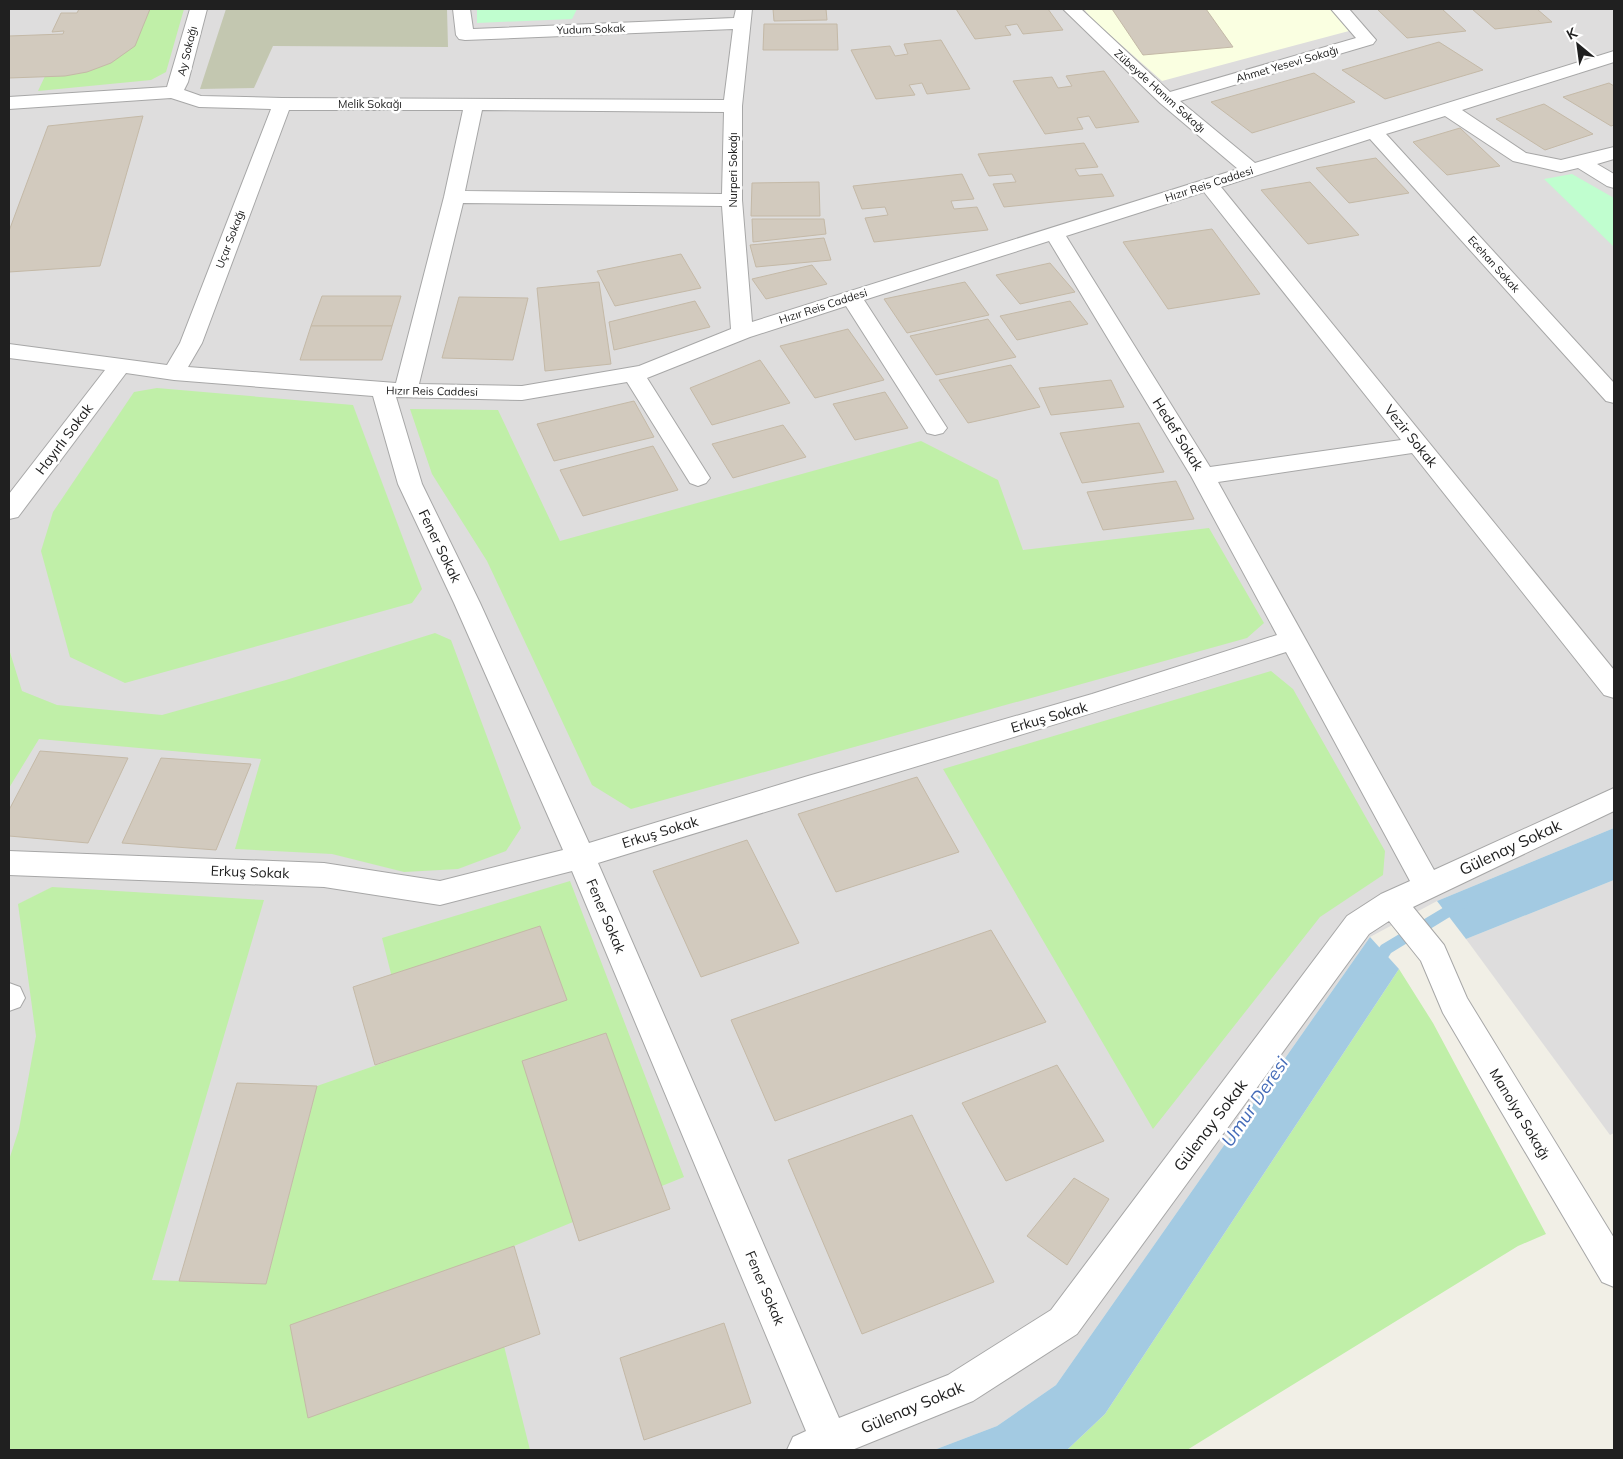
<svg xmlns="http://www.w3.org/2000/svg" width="1623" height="1459" font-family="Mulish,sans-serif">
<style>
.residential{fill:#dedddd}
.education{fill:#faffe1}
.construction{fill:#c3c7b0}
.grass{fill:#c0efa8}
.park{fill:#c0fecf}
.water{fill:#a3cae2}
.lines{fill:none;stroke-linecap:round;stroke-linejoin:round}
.stream{fill:#a3cae2;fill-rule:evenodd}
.building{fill:#d2cabe;stroke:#c4b9a7}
.minor-casing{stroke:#a7a7a7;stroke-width:2}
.minor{fill:#fff;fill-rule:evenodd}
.labels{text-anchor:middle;stroke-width:5;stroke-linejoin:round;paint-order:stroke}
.far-street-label{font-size:11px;fill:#202020;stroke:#fff}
.street-label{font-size:14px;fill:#202020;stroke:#fff}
.near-street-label{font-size:16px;fill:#202020;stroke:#fff}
.near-water-label{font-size:18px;font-style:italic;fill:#446bb8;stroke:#fff}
</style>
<rect width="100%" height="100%" fill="#f1efe6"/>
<g class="residential">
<path d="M 9,9 L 1614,9 L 1614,828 L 1437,901 L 1370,937 L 1056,1385 L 997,1426 L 934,1450 L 9,1450 Z"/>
<path d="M 1614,880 L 1614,1133 L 1610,1135 L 1466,939 Z"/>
</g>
<path class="education" d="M 1084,9 L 1331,9 L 1349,31 L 1162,81 L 1091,18 Z"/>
<path class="construction" d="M 226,9 L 447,9 L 448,47 L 273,46 L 254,88 L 200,89 Z"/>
<g class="grass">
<path d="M 86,9 L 184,9 L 166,72 L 151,80 L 38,91 L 46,74 L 9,76 L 9,40 L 74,37 Z"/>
<path d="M 157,388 L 353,405 L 422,589 L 412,603 L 125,683 L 70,657 L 41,551 L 53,512 L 134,392 Z"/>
<path d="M 410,409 L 498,410 L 560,541 L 921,441 L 998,480 L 1023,550 L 1209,528 L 1264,623 L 1247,638 L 631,809 L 592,785 L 487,561 L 432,474 Z"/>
<path d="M 435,633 L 451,640 L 521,828 L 506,851 L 458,869 L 404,872 L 332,854 L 235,849 L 261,759 L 39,739 L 9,788 L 9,649 L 22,691 L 57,705 L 162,715 L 286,680 Z"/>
<path d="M 1271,671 L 1293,689 L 1385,851 L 1383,875 L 1320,917 L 1153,1129 L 943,769 Z"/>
<path d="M 570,881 L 684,1177 L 514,1246 L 482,1258 L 530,1450 L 9,1450 L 9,1160 L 19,1129 L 36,1036 L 18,904 L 52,887 L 264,900 L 152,1280 L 266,1284 L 317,1086 L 411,1053 L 382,938 Z"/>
<path d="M 1399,969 L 1433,1023 L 1546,1234 L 1518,1246 L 1187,1450 L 1067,1450 L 1105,1414 Z"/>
</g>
<g class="park">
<path d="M 477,9 L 577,9 L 572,19 L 477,23 Z"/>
<path d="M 1572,174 L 1614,198 L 1614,247 L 1544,179 Z"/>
</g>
<g class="water">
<path d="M 1614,828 L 1614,880 L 1466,939 L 1437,901 Z"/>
<path d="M 1370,937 L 1399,969 L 1105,1414 L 1067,1450 L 934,1450 L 997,1426 L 1056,1385 Z"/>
</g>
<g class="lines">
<path class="stream" d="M 1461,897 L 1466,899 L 1468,903 L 1466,907 L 1391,953 L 1378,973 L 1373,974 L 1368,973 L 1365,968 L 1381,945 Z"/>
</g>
<g class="building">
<path d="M 79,9 L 150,9 L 135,46 L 111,63 L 87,72 L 65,76 L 9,78 L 9,36 L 63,34 L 64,31 L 52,32 L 61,13 L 77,13 Z"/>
<path d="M 773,9 L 826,9 L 827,20 L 774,21 Z"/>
<path d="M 956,9 L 1048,9 L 1063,30 L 1023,34 L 1017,24 L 1005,26 L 1011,35 L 975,39 Z"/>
<path d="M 1112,9 L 1206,9 L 1233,47 L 1143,55 Z"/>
<path d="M 1377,9 L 1442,9 L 1466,31 L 1407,38 Z"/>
<path d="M 1472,9 L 1537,9 L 1552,22 L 1495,29 Z"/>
<path d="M 764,24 L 837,24 L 838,50 L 763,50 Z"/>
<path d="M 941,40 L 970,89 L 927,94 L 922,83 L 909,85 L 915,95 L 876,99 L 851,50 L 890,46 L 895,56 L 908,54 L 904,44 Z"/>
<path d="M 1439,42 L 1483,70 L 1385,99 L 1342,70 Z"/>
<path d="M 1104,71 L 1139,122 L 1096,128 L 1089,116 L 1077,118 L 1083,129 L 1045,134 L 1013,81 L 1052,77 L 1058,88 L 1072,86 L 1066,76 Z"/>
<path d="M 1314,73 L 1355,102 L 1252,133 L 1211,102 Z"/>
<path d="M 1609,83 L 1614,86 L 1614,125 L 1611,126 L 1563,97 Z"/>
<path d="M 1544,104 L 1593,134 L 1545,150 L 1496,119 Z"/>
<path d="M 143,116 L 100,266 L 9,272 L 9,231 L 48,126 Z"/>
<path d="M 1460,128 L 1500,166 L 1447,175 L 1413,142 Z"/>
<path d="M 1084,143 L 1098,167 L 1075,169 L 1079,176 L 1102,174 L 1114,196 L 1004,207 L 993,184 L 1016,182 L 1012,174 L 989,176 L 978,154 Z"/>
<path d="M 1376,158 L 1409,193 L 1349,203 L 1316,168 Z"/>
<path d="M 962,174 L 974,199 L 951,201 L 954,209 L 977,207 L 988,230 L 874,242 L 865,218 L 888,215 L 885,207 L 862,209 L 853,186 Z"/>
<path d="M 819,182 L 820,216 L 751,216 L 752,183 Z"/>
<path d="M 1310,182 L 1359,235 L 1308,244 L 1261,190 Z"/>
<path d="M 752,219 L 824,219 L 826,234 L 753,242 Z"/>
<path d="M 1212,229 L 1260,294 L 1168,309 L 1123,242 Z"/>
<path d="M 824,238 L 831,260 L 756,267 L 750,245 Z"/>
<path d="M 681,254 L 701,288 L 615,306 L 597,271 Z"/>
<path d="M 1050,263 L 1075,292 L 1020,304 L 996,275 Z"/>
<path d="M 812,265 L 827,284 L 766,299 L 752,279 Z"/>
<path d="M 599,282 L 611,364 L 545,371 L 537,288 Z"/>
<path d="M 965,282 L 989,315 L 907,333 L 884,299 Z"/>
<path d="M 322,296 L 401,296 L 392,326 L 311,326 Z"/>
<path d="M 459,297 L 528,298 L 513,360 L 442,358 Z"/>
<path d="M 695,301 L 710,327 L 614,350 L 609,322 Z"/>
<path d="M 1070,301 L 1088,324 L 1017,340 L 1000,316 Z"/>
<path d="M 988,319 L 1016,357 L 936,375 L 910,336 Z"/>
<path d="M 311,326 L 392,326 L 382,360 L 300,360 Z"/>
<path d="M 848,329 L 884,380 L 815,398 L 780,346 Z"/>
<path d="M 760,360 L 790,403 L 712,425 L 690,388 Z"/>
<path d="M 1011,365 L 1040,407 L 968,423 L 939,380 Z"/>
<path d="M 1111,380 L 1124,407 L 1051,415 L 1039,388 Z"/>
<path d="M 885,392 L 908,428 L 855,440 L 833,404 Z"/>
<path d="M 634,401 L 654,437 L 554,461 L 537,424 Z"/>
<path d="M 1139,423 L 1164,472 L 1082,483 L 1060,433 Z"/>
<path d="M 783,425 L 806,457 L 733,478 L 712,444 Z"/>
<path d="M 653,446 L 678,490 L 583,516 L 560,470 Z"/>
<path d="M 1176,481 L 1194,519 L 1103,530 L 1087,492 Z"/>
<path d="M 40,751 L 128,758 L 88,843 L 9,836 L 9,810 Z"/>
<path d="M 161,758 L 251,764 L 216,850 L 122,843 Z"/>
<path d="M 917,777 L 959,852 L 836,892 L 798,814 Z"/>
<path d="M 747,840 L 799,943 L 701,977 L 653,871 Z"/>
<path d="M 540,926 L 567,1000 L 375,1065 L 353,987 Z"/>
<path d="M 991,930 L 1046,1022 L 775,1121 L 731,1020 Z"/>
<path d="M 606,1033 L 670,1209 L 579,1241 L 522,1061 Z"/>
<path d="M 1057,1065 L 1104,1141 L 1006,1181 L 962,1103 Z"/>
<path d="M 237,1083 L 317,1086 L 266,1284 L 179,1281 Z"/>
<path d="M 912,1115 L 994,1282 L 862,1334 L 788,1160 Z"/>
<path d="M 1074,1178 L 1109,1199 L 1067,1265 L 1027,1236 Z"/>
<path d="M 514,1246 L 540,1334 L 308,1418 L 290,1325 Z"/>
<path d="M 724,1323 L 751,1403 L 644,1440 L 620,1358 Z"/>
</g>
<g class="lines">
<defs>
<g id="minor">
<path d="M 190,9 L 207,9 L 188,82 L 184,90 L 201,96 L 282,98 L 724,100 L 733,29 L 465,40 L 459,39 L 456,35 L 453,9 L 470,9 L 473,29 L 734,18 L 736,9 L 752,9 L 742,106 L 742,200 L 752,322 L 1238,169 L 1160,103 L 1063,9 L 1081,9 L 1170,92 L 1356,38 L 1331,9 L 1349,9 L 1376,40 L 1373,44 L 1180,101 L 1255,163 L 1614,51 L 1614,62 L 1462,110 L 1526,153 L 1561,160 L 1614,147 L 1614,159 L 1597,164 L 1614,174 L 1614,188 L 1607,186 L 1578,168 L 1561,172 L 1513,161 L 1445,116 L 1386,134 L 1614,383 L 1614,403 L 1606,401 L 1370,139 L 1221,187 L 1614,670 L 1614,698 L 1604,695 L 1412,453 L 1218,482 L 1434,870 L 1614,788 L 1614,811 L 1413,907 L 1444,945 L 1467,998 L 1614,1238 L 1614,1287 L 1602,1282 L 1443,1013 L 1421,961 L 1389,921 L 1369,934 L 1077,1334 L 973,1401 L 852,1450 L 787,1450 L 793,1437 L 806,1431 L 572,871 L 440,905 L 324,887 L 9,875 L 9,851 L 324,863 L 440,881 L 563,850 L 454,603 L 398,484 L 373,396 L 174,380 L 126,373 L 18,517 L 9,519 L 9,494 L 105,370 L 9,358 L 9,344 L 167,365 L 180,343 L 271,109 L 199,107 L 171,98 L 9,109 L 9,97 L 167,87 ZM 289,110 L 463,110 L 444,197 L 396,383 L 188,367 L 202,343 ZM 482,110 L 724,112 L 722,194 L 465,191 ZM 1204,192 L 1401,440 L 1210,467 L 1066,236 ZM 463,203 L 722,206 L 731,329 L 639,366 L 522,386 L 419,384 ZM 1049,241 L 1191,476 L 1277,635 L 1092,694 L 808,776 L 589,843 L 480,603 L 422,484 L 396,397 L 522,400 L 627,382 L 690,483 L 698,486 L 706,483 L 710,478 L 647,378 L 750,337 L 846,306 L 927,433 L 935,435 L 943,433 L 947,428 L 864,300 ZM 1286,652 L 1410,881 L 1381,894 L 1347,916 L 1051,1310 L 948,1375 L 839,1418 L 598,863 C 827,792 1058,726 1286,652 Z"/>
<path d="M 9,983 L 20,987 L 25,998 L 20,1007 L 9,1011 Z"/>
</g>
</defs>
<use href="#minor" class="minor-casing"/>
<use href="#minor" class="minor"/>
</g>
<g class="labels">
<g class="far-street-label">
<text transform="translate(591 29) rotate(-2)" y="4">Yudum Sokak</text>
<text transform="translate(187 51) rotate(-76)" y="4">Ay Sokağı</text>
<text transform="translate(1287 64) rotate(-16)" y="4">Ahmet Yesevi Sokağı</text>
<text transform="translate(1160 91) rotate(42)" y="4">Zübeyde Hanım Sokağı</text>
<text x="370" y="108">Melik Sokağı</text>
<text transform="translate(733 170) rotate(-90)" y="4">Nurperi Sokağı</text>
<text transform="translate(1209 184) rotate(-18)" y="4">Hızır Reis Caddesi</text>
<text transform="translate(230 239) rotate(-69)" y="4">Uçar Sokağı</text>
<text transform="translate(1494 264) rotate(48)" y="4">Ecehan Sokak</text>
<text transform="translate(823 306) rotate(-18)" y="4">Hızır Reis Caddesi</text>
<text transform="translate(432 391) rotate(1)" y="4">Hızır Reis Caddesi</text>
</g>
<g class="street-label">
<text transform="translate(1178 434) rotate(58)" y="5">Hedef Sokak</text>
<text transform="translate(1411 436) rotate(51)" y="5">Vezir Sokak</text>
<text transform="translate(64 439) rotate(-53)" y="5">Hayırlı Sokak</text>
<text transform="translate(440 546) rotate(64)" y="5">Fener Sokak</text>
<text transform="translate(1049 717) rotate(-16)" y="5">Erkuş Sokak</text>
<text transform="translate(660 832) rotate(-17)" y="5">Erkuş Sokak</text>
<text transform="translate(250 872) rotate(2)" y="5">Erkuş Sokak</text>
<text transform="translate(606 916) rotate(67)" y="5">Fener Sokak</text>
<text transform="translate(1520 1114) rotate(59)" y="5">Manolya Sokağı</text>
<text transform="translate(765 1288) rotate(67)" y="5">Fener Sokak</text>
</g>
<g class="near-street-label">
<text transform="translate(1510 847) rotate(-25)" y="6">Gülenay Sokak</text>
<text transform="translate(1210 1125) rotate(-53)" y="6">Gülenay Sokak</text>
<text transform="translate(912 1407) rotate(-23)" y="6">Gülenay Sokak</text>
</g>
<g class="near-water-label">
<text transform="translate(1255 1102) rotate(-56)" y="6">Umur Deresi</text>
</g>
</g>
<rect width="1623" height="1459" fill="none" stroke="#202020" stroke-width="20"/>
<g transform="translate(1578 45) rotate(331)" stroke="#ffffff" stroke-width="4" paint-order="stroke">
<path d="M0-4L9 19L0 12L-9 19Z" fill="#202020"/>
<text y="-8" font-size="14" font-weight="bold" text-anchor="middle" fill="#202020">K</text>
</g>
</svg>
